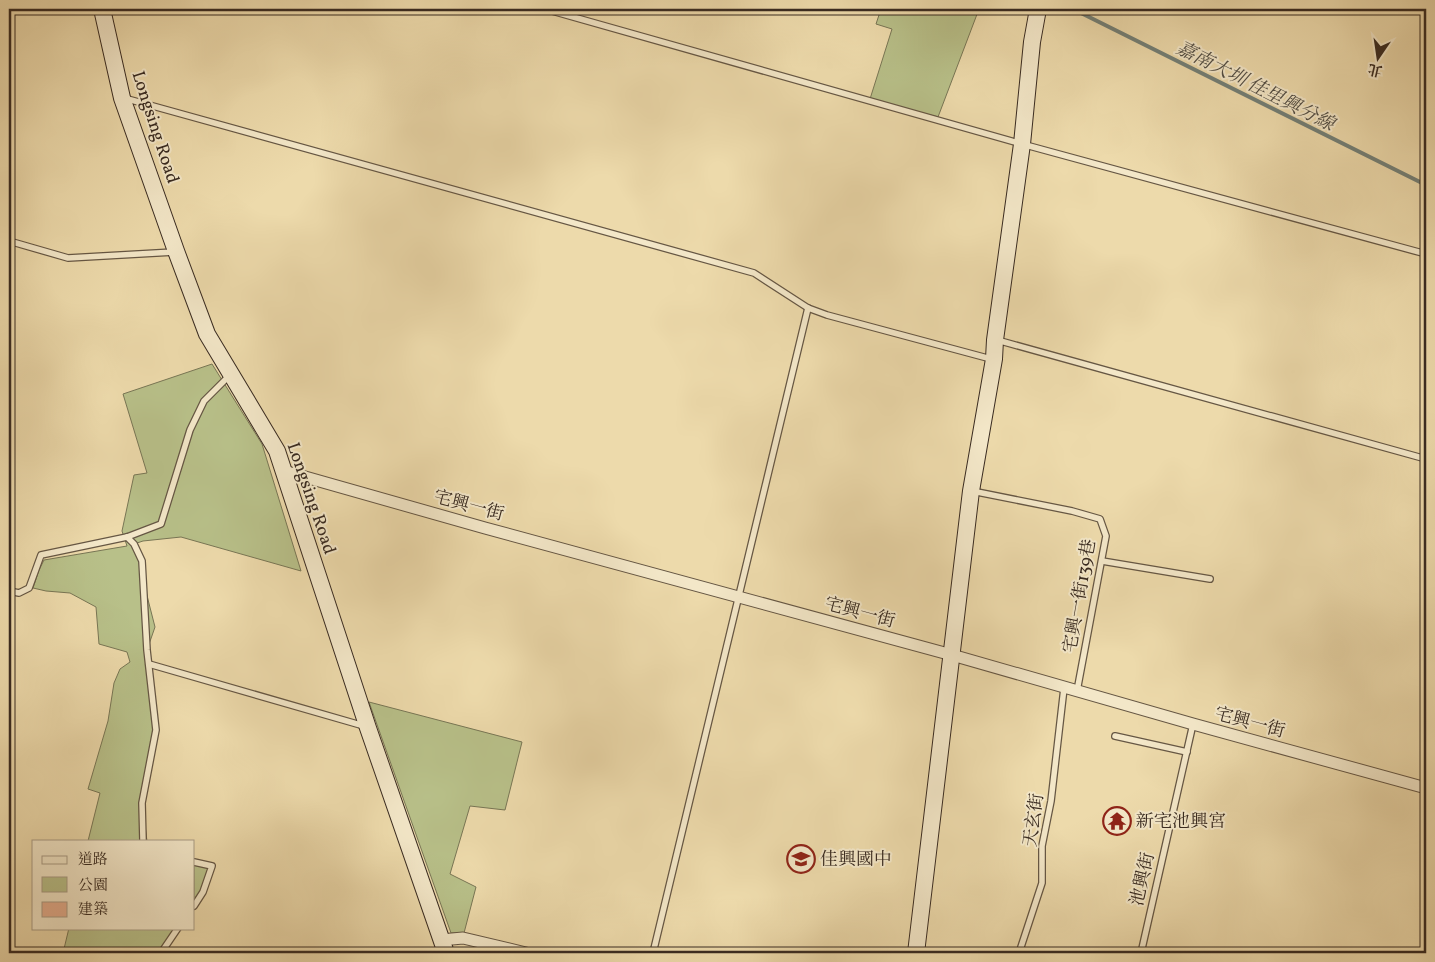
<svg xmlns="http://www.w3.org/2000/svg" width="1435" height="962" font-family="Vollkorn,'Noto Serif TC',serif">
<style>
.green{fill:#b8c089;stroke:#787655}
.lines{fill:none;stroke-linecap:round;stroke-linejoin:round}
.stream{stroke:#748077;stroke-width:4}
.building{fill:#e6af90;stroke:#392b21}
.lane-casing{stroke:#665744;stroke-width:8}
.street-casing{stroke:#665744;stroke-width:13}
.secondary-casing{stroke:#392b21;stroke-width:18}
.lane{stroke:#f3e7c8;stroke-width:5.5}
.street{stroke:#f3e7c8;stroke-width:11}
.secondary{stroke:#f3e7c8;stroke-width:16}
.labels{text-anchor:middle;stroke-width:4;stroke-linejoin:round;paint-order:stroke}
.street-label{font-size:18px;fill:#392b21;stroke:#f3e7c8}
.poi-label{font-size:18px;fill:#392b21;stroke:#f3e7c8;text-anchor:start}
.water-label{font-size:19px;font-style:italic;fill:#524e45;stroke:#f3e7c8}
</style>
<rect width="100%" height="100%" fill="#eddaab"/>
<filter id="stains"><feTurbulence type="fractalNoise" baseFrequency=".004" numOctaves="4"/><feColorMatrix values="0 0 0 0 .2 0 0 0 0 .09 0 0 0 0 .02 0 0 0 .5 -.17"/></filter>
<radialGradient id="worn" r=".72"><stop offset=".6" stop-color="#630" stop-opacity="0"/><stop offset="1" stop-color="#630" stop-opacity=".3"/></radialGradient>
<g class="green">
<path d="M 881,9 L 979,9 L 938,117 L 870,99 L 892,29 L 876,24 Z"/>
<path d="M 212,364 L 262,444 L 301,571 L 181,537 L 143,541 L 134,544 L 142,561 L 144,584 L 155,627 L 147,650 L 156,730 L 142,803 L 147,841 L 88,841 L 100,793 L 88,789 L 108,721 L 114,683 L 120,669 L 130,662 L 127,652 L 99,644 L 96,607 L 70,593 L 46,591 L 33,588 L 39,570 L 44,560 L 127,546 L 122,531 L 134,475 L 147,473 L 123,394 Z"/>
<path d="M 369,702 L 522,742 L 505,810 L 470,806 L 450,874 L 476,887 L 464,933 L 451,933 Z"/>
<path d="M 194,862 L 212,866 L 194,906 Z"/>
<path d="M 69,928 L 178,928 L 161,953 L 63,953 Z"/>
</g>
<g class="lines">
<path class="stream" d="M 1073,9 L 1426,185"/>
</g>
<path class="building" d="M 1109,811 L 1129,816 L 1126,830 L 1106,825 Z"/>
<g class="lines">
<defs>
<g id="lane">
<path d="M 545,9 L 1022,144 L 1426,254"/>
<path d="M 124,98 L 754,273 L 808,308 L 827,315 L 991,359"/>
<path d="M 9,241 L 68,258 L 174,252"/>
<path d="M 997,340 L 1426,459"/>
<path d="M 972,491 L 1072,511 L 1100,519 L 1106,536 L 1077,691"/>
<path d="M 127,537 L 134,544 L 142,561 L 147,650 L 156,730 L 142,803 L 143,841"/>
<path d="M 1102,561 L 1210,579"/>
<path d="M 9,591 L 19,593 L 29,588 L 41,555 L 127,537 L 161,524 L 190,430 L 204,401 L 229,376"/>
<path d="M 149,664 L 364,726"/>
<path d="M 1115,736 L 1187,752"/>
<path d="M 194,862 L 212,866 L 203,892 L 194,906"/>
<path d="M 161,953 L 178,928"/>
<path d="M 653,953 L 808,308"/>
<path d="M 1019,953 L 1042,883 L 1042,846 L 1051,801 L 1064,688"/>
<path d="M 1141,953 L 1193,724"/>
</g>
<g id="street">
<path d="M 284,471 L 485,528 L 952,655 L 1193,724 L 1426,788"/>
<path d="M 441,940 L 463,938 L 526,953"/>
</g>
<g id="secondary">
<path d="M 102,9 L 122,98 L 176,251 L 207,334 L 277,451 L 368,728 L 446,953"/>
<path d="M 916,953 L 971,491 L 994,359 L 995,340 L 1022,144 L 1032,42 L 1038,9"/>
</g>
</defs>
<use href="#lane" class="lane-casing"/>
<use href="#street" class="street-casing"/>
<use href="#secondary" class="secondary-casing"/>
<use href="#lane" class="lane"/>
<use href="#street" class="street"/>
<use href="#secondary" class="secondary"/>
</g>
<defs>
<symbol id="temple-ring" viewBox="-11 -11 22 22"><circle r="9.5" fill="#f3e7c8" stroke="#8f2418" stroke-width="1.5"/><path d="M0-6L5-2H3V0L6.5 2.5H4V6H1.5V3h-3V6H-4V2.5H-6.5L-3 0V-2H-5Z" fill="#8f2418"/></symbol>
<symbol id="school-ring" viewBox="-11 -11 22 22"><circle r="9.5" fill="#f3e7c8" stroke="#8f2418" stroke-width="1.5"/><path d="M0-5L7-2L0 1L-7-2ZM-4 1L0 2.5L4 1V4Q0 6-4 4Z" fill="#8f2418"/></symbol>
</defs>
<g fill-rule="evenodd">
<use href="#temple-ring" x="1101" y="805" width="32" height="32"/>
<use href="#school-ring" x="785" y="843" width="32" height="32"/>
</g>
<g class="labels">
<g class="street-label">
<text transform="translate(156 127) rotate(72)" y="6">Longsing Road</text>
<text transform="translate(312 498) rotate(71)" y="6">Longsing Road</text>
<text transform="translate(469 505) rotate(15)" y="6">宅興一街</text>
<text transform="translate(1079 596) rotate(-80)" y="6">宅興一街139巷</text>
<text transform="translate(860 612) rotate(15)" y="6">宅興一街</text>
<text transform="translate(1250 722) rotate(15)" y="6">宅興一街</text>
<text transform="translate(1033 820) rotate(-82)" y="6">天玄街</text>
<text transform="translate(1142 879) rotate(-77)" y="6">池興街</text>
</g>
<g class="poi-label">
<text x="1136" y="827">新宅池興宮</text>
<text x="820" y="865">佳興國中</text>
</g>
<g class="water-label">
<text transform="translate(1256 85) rotate(27)" y="7">嘉南大圳 佳里興分線</text>
</g>
</g>
<rect width="1435" height="962" fill="none" stroke="#eddaab" stroke-width="30"/>
<rect x="10" y="10" width="1415" height="942" fill="none" stroke="#392b21" stroke-width="2.5"/>
<rect x="15" y="15" width="1405" height="932" fill="none" stroke="#392b21"/>
<rect x="32" y="840" width="162" height="90" fill="#f3e7c8" stroke="#a99c85"/>
<rect x="42" y="856" width="25" height="8" fill="#f3e7c8" stroke="#a99c85"/>
<text x="78" y="864" font-size="15" fill="#392b21">道路</text>
<rect x="42" y="877" width="25" height="15" fill="#b8c089" stroke="#a99c85"/>
<text x="78" y="890" font-size="15" fill="#392b21">公園</text>
<rect x="42" y="902" width="25" height="15" fill="#e6af90" stroke="#a99c85"/>
<text x="78" y="914" font-size="15" fill="#392b21">建築</text>
<g transform="translate(1378 58) rotate(193)" stroke="#f3e7c8" stroke-width="4" paint-order="stroke">
<path d="M0-4L9 19L0 12L-9 19Z" fill="#392b21"/>
<text y="-8" font-size="14" font-weight="bold" text-anchor="middle" fill="#392b21">北</text>
</g>
<rect width="100%" height="100%" filter="url(#stains)"/>
<rect width="100%" height="100%" fill="url(#worn)"/>
</svg>
